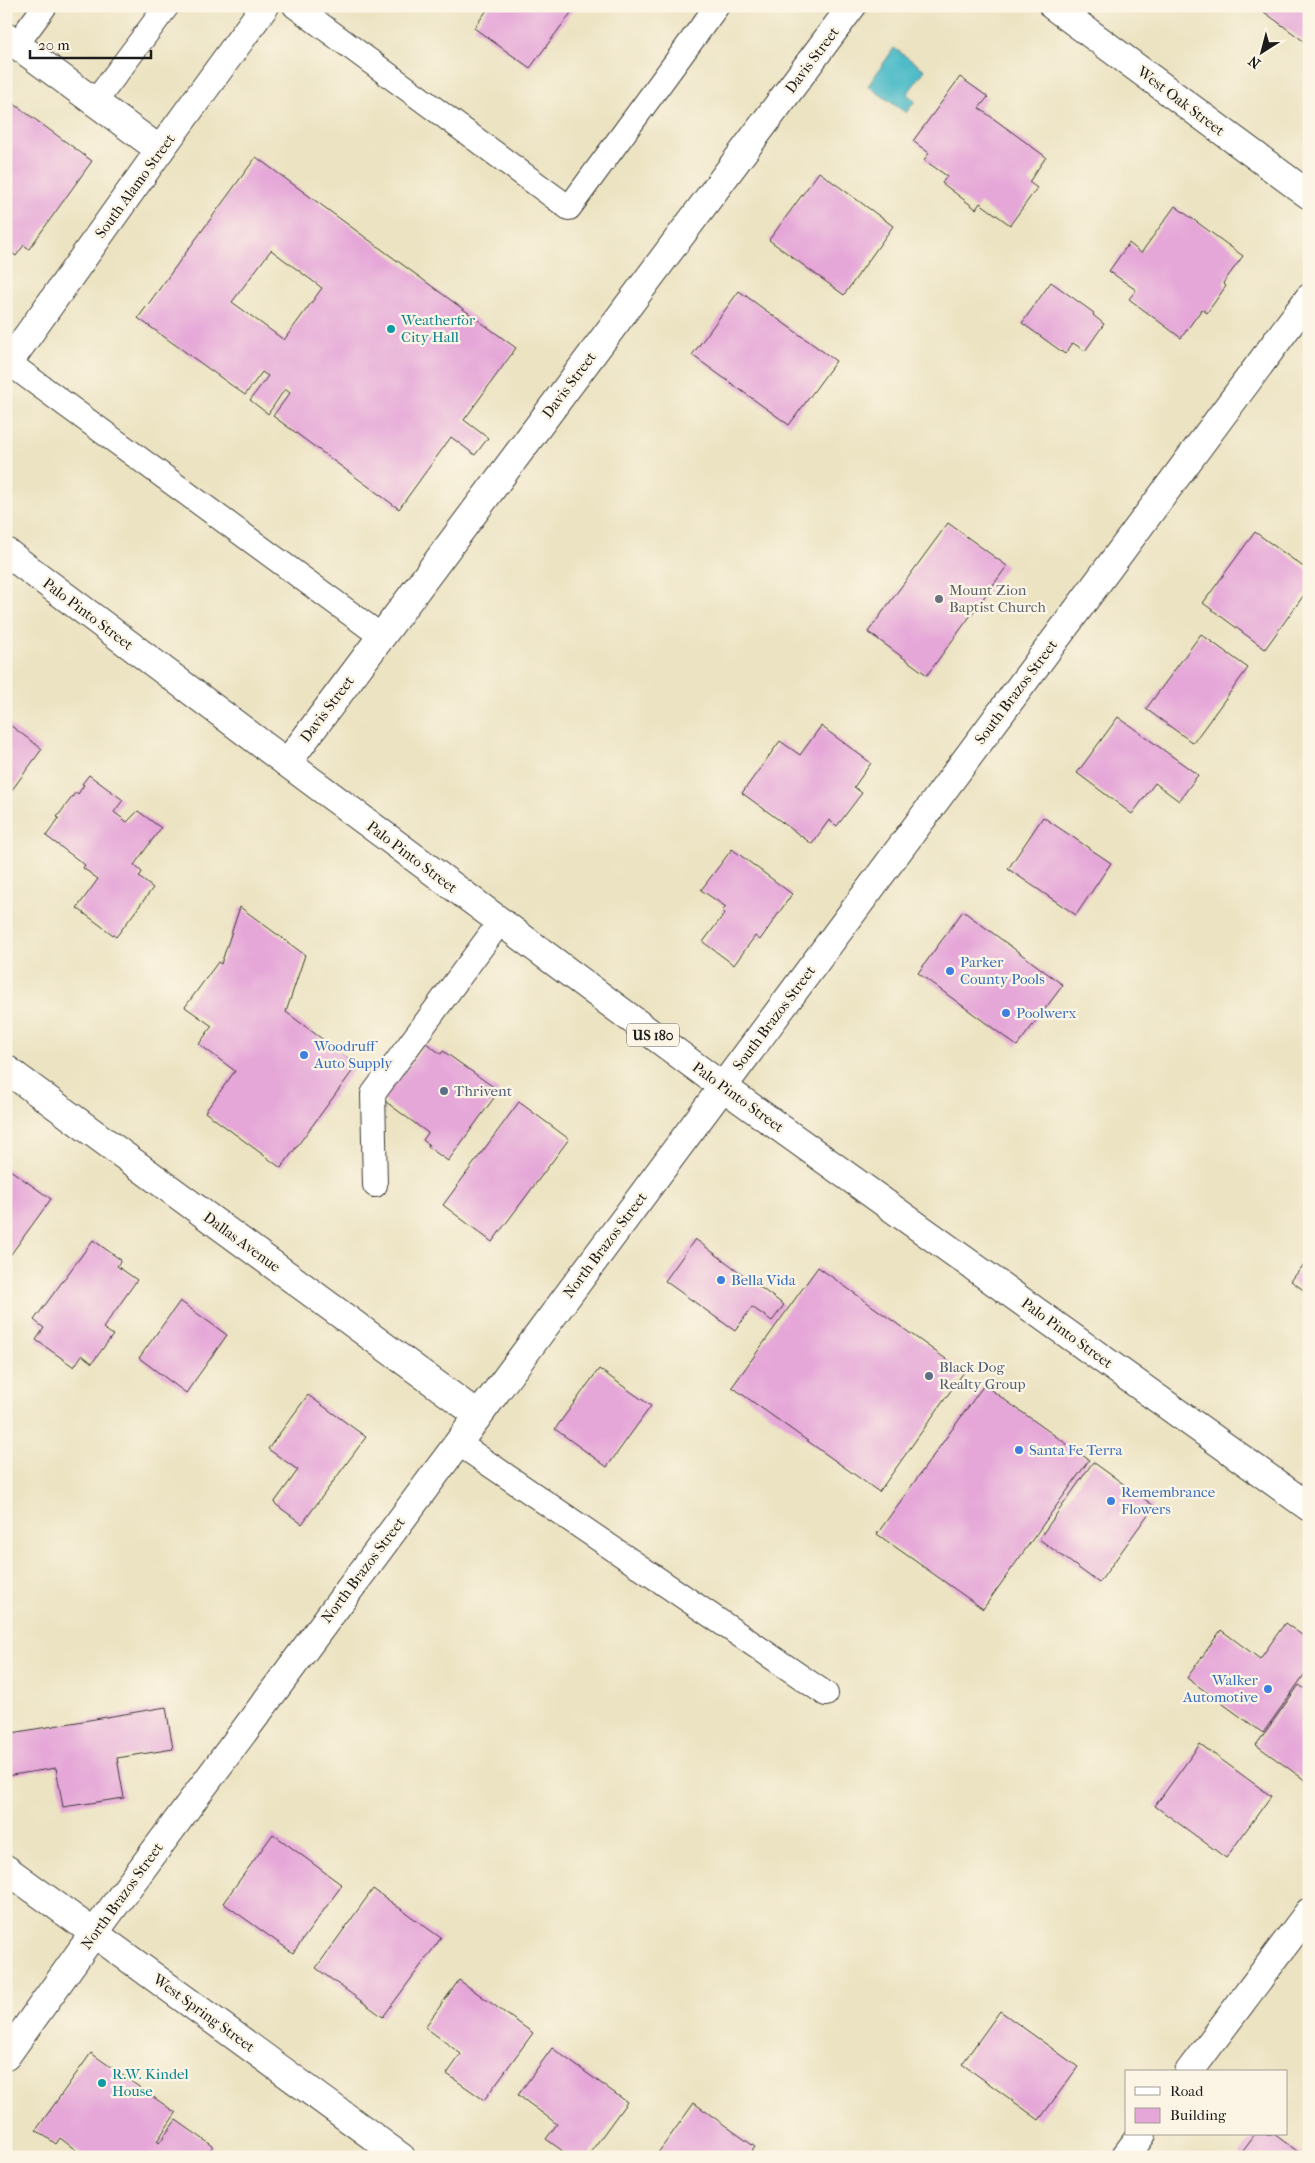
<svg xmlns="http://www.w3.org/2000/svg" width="1315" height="2163" font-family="'IM FELL French Canon',serif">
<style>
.water{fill:#4ebbc8;stroke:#356c72}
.building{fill:#e5a6d8;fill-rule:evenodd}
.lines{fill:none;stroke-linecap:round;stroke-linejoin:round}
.service-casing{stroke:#3b3a35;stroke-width:26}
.minor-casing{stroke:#3b3a35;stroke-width:30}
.tertiary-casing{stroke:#3b3a35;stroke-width:30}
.primary-casing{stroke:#3b3a35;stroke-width:30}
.service{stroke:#fff;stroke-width:24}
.minor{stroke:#fff;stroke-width:28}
.tertiary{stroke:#fff;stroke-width:28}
.primary{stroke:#fff;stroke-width:28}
.culture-dot{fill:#0f9aa8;stroke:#fcf5e5;stroke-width:2}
.worship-dot{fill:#6b7280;stroke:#fcf5e5;stroke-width:2}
.shop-dot{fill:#3f7fe0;stroke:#fcf5e5;stroke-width:2}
.service-dot{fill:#5c6f8a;stroke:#fcf5e5;stroke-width:2}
.labels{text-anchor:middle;stroke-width:4.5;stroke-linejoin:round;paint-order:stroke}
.shield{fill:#fcf5e5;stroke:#5f5d58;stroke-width:1}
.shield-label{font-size:14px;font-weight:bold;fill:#1c1c1c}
.street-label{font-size:15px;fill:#1c1c1c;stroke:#fcf5e5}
.culture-label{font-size:15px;fill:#0d838f;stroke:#fcf5e5;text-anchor:start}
.worship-label{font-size:15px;fill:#5b616d;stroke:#fcf5e5;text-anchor:start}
.shop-label{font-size:15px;fill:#366cbe;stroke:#fcf5e5;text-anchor:start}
.service-label{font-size:15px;fill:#4e5e75;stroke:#fcf5e5;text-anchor:start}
</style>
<rect width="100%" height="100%" fill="#fcf5e5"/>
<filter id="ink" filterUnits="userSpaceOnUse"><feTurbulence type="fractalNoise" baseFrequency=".02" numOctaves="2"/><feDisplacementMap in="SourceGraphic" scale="10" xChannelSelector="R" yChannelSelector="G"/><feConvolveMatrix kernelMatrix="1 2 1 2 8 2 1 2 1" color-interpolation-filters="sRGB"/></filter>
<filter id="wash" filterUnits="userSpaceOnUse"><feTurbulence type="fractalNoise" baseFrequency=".0096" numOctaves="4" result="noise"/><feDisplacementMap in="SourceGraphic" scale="20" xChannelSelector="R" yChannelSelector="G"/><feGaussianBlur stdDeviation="1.12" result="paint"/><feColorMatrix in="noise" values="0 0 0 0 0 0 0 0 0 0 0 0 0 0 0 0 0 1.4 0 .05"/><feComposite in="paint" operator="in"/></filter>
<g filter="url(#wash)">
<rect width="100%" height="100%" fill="#ece3c2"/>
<path class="water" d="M 894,48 L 925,70 L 907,94 L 915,101 L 906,113 L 868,86 Z"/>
<g id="blocks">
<g class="building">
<path d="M 490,6 L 576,6 L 530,68 L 474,28 Z"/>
<path d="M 1256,6 L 1309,6 L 1309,45 Z"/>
<path d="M 960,77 L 988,97 L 979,108 L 1046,157 L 1029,182 L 1037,188 L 1010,225 L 980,203 L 976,209 L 942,183 L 947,176 L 924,160 L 929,153 L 913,141 Z"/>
<path d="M 6,98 L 92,161 L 29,249 L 24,245 L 16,256 L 6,249 Z"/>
<path d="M 256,157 L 516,348 L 464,420 L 488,438 L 475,455 L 451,437 L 399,509 L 273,416 L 290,393 L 285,389 L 268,414 L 250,400 L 268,376 L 262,372 L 245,395 L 138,318 ZM 271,250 L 322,288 L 284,340 L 232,302 Z"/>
<path d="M 819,172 L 893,226 L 844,295 L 769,240 Z"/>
<path d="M 1175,206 L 1243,256 L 1223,283 L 1226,286 L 1207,313 L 1202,309 L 1181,338 L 1129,299 L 1136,290 L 1109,271 L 1129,243 L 1141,253 Z"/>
<path d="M 1051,282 L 1094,313 L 1093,315 L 1104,324 L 1085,351 L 1073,343 L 1065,354 L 1022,323 Z"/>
<path d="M 739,291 L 836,361 L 789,425 L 692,355 Z"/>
<path d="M 948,523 L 1007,566 L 927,675 L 868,632 Z"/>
<path d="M 1255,532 L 1309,571 L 1309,588 L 1265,649 L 1203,603 Z"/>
<path d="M 1201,634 L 1248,668 L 1193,743 L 1146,709 Z"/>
<path d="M 1118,717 L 1198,775 L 1179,801 L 1155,783 L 1132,814 L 1077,773 Z"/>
<path d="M 6,722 L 42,749 L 6,798 Z"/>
<path d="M 821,726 L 871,763 L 854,787 L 862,793 L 837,826 L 829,820 L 812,844 L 742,793 L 780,741 L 800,755 Z"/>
<path d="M 89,775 L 123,800 L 114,812 L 127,822 L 138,811 L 161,828 L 134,865 L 142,872 L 139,877 L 153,888 L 116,937 L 77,908 L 98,879 L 83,868 L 85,865 L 46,836 L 59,818 L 57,817 L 76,792 L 78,794 L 84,785 L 82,784 Z"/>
<path d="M 1043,817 L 1111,863 L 1076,915 L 1008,869 Z"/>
<path d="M 732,849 L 792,894 L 760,940 L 755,936 L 734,965 L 703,942 L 725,913 L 722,911 L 726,907 L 701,890 Z"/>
<path d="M 240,907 L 305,955 L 286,1012 L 357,1065 L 281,1168 L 205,1112 L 235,1071 L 199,1044 L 212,1026 L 185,1007 L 218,962 L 221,964 Z"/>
<path d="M 963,911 L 1063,985 L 1017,1046 L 918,973 Z"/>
<path d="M 426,1043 L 441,1054 L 443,1051 L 499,1091 L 448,1161 L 428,1147 L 429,1145 L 423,1140 L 428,1133 L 382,1099 L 399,1075 L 401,1077 Z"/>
<path d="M 519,1102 L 569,1139 L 492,1242 L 443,1205 Z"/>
<path d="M 6,1167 L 51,1199 L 6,1261 Z"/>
<path d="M 695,1239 L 784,1305 L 772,1321 L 752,1307 L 735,1331 L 665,1281 Z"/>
<path d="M 93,1240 L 121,1260 L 117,1266 L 137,1280 L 103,1328 L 113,1335 L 92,1363 L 82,1355 L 74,1367 L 36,1340 L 44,1328 L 34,1320 Z"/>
<path d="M 1309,1258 L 1309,1294 L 1291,1281 Z"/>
<path d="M 818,1267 L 964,1372 L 879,1492 L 732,1387 Z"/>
<path d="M 180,1301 L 227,1335 L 186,1393 L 139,1358 Z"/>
<path d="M 599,1369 L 651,1406 L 607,1467 L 555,1429 Z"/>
<path d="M 984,1385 L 1089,1460 L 983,1609 L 877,1534 Z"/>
<path d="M 308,1395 L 366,1437 L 302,1524 L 274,1503 L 298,1470 L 268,1449 Z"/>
<path d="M 1093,1462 L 1154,1506 L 1099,1583 L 1039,1539 Z"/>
<path d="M 1285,1623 L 1309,1640 L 1309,1668 L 1263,1733 L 1187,1678 L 1221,1630 L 1260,1659 Z"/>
<path d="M 1299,1685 L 1309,1692 L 1309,1783 L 1256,1745 Z"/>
<path d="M 166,1707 L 173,1749 L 117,1758 L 124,1798 L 63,1807 L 56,1768 L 6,1776 L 6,1734 Z"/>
<path d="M 1200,1744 L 1271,1796 L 1226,1858 L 1155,1806 Z"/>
<path d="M 273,1834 L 342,1885 L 293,1953 L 223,1903 Z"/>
<path d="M 373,1889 L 441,1938 L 383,2017 L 316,1968 Z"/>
<path d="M 459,1980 L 533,2033 L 484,2100 L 447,2074 L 461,2054 L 425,2027 Z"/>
<path d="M 1000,2011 L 1078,2067 L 1039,2120 L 962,2064 Z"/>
<path d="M 552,2048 L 627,2102 L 587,2157 L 571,2157 L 546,2139 L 557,2124 L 518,2095 Z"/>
<path d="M 91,2053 L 176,2113 L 157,2141 L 159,2143 L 176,2120 L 213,2146 L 205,2157 L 85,2157 L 60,2138 L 56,2144 L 36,2130 Z"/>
<path d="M 694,2103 L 755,2147 L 748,2157 L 655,2157 Z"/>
<path d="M 1255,2134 L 1274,2134 L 1305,2157 L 1238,2157 Z"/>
</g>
</g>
</g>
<g filter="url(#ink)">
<use href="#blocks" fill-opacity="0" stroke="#3b3a35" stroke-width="1"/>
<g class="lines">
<defs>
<g id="service">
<path d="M 295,6 L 569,208 L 717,6"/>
<path d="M 17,44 L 45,6"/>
<path d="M 95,102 L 167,6"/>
<path d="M 9,363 L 381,636"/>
<path d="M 375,1185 L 373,1094 L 500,922"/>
<path d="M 458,1443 L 826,1694"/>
</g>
<g id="minor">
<path d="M 1053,6 L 1309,195"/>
<path d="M 6,37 L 160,150"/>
<path d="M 6,366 L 160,150 L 265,6"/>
<path d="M 287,763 L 852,6"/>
<path d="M 6,1069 L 478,1415"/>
<path d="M 6,2056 L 94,1933 L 1309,298"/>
<path d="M 1189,2072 L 1309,1912"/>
<path d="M 1125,2157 L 1142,2134"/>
</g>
<path id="tertiary" d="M 6,1869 L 401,2157"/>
<path id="primary" d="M 6,552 L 287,763 L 723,1087 L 1309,1507"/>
</defs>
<use href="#service" class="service-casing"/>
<use href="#minor" class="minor-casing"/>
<use href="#tertiary" class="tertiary-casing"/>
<use href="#primary" class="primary-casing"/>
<use href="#service" class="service"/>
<use href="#minor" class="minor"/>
<use href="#tertiary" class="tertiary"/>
<use href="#primary" class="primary"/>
</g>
</g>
<g class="culture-dot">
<circle cx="391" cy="329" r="5"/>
<circle cx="102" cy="2083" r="5"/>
</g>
<circle class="worship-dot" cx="939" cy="599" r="5"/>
<g class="shop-dot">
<circle cx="950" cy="971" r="5"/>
<circle cx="1006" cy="1013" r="5"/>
<circle cx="304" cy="1055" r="5"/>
<circle cx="721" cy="1280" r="5"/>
<circle cx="1019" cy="1450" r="5"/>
<circle cx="1111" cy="1501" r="5"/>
<circle cx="1268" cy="1689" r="5"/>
</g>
<g class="service-dot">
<circle cx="444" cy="1091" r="5"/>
<circle cx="929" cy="1376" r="5"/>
</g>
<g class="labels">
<rect class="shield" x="627" y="1023.5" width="52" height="23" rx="4"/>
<g class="shield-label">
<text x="653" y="1040">US 180</text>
</g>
<g class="street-label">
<text transform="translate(812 60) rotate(-53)" y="5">Davis Street</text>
<text transform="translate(1181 101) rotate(37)" y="5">West Oak Street</text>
<text transform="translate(135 186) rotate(-54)" y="5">South Alamo Street</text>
<text transform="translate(569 385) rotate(-53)" y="5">Davis Street</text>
<text transform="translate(88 614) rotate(37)" y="5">Palo Pinto Street</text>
<text transform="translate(1016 692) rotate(-53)" y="5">South Brazos Street</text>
<text transform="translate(327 709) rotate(-53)" y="5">Davis Street</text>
<text transform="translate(412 857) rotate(37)" y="5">Palo Pinto Street</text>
<text transform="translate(774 1018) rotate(-53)" y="5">South Brazos Street</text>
<text transform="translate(738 1097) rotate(36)" y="5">Palo Pinto Street</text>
<text transform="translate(242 1242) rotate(36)" y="5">Dallas Avenue</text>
<text transform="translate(605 1245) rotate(-53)" y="5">North Brazos Street</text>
<text transform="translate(1067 1333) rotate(36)" y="5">Palo Pinto Street</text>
<text transform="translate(363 1570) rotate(-53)" y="5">North Brazos Street</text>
<text transform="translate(122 1896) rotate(-54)" y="5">North Brazos Street</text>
<text transform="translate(204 2013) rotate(36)" y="5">West Spring Street</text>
</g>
<g class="culture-label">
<text x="401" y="325">Weatherfor<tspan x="401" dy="17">City Hall</tspan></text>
<text x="112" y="2079">R.W. Kindel<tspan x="112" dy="17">House</tspan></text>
</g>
<g class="worship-label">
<text x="949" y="595">Mount Zion<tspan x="949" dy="17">Baptist Church</tspan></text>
</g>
<g class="shop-label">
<text x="960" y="967">Parker<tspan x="960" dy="17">County Pools</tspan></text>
<text x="1016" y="1018">Poolwerx</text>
<text x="314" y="1051">Woodruff<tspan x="314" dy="17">Auto Supply</tspan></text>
<text x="731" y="1285">Bella Vida</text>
<text x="1029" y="1455">Santa Fe Terra</text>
<text x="1121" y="1497">Remembrance<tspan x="1121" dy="17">Flowers</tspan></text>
<text x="1258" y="1685" text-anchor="end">Walker<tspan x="1258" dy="17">Automotive</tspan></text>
</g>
<g class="service-label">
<text x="454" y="1096">Thrivent</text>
<text x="939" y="1372">Black Dog<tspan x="939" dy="17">Realty Group</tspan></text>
</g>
</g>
<rect width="1315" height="2163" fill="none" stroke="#fcf5e5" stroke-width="25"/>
<rect x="1125" y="2070" width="162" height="65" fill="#fcf5e5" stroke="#a29e95"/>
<rect x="1135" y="2087" width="25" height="8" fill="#ffffff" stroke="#a29e95"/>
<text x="1170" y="2096" font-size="15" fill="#1c1c1c">Road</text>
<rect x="1135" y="2108" width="25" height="15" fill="#e5a6d8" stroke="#a29e95"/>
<text x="1170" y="2120" font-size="15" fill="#1c1c1c">Building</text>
<g transform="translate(1262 52) rotate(216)" stroke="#fcf5e5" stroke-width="4" paint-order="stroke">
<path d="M0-4L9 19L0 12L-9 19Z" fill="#1c1c1c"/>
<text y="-8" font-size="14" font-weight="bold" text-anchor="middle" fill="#1c1c1c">N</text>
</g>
<path d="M30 50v8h121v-8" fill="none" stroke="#1c1c1c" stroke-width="2.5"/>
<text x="38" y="50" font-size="15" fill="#1c1c1c" stroke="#fcf5e5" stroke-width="4" paint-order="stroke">20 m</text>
</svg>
